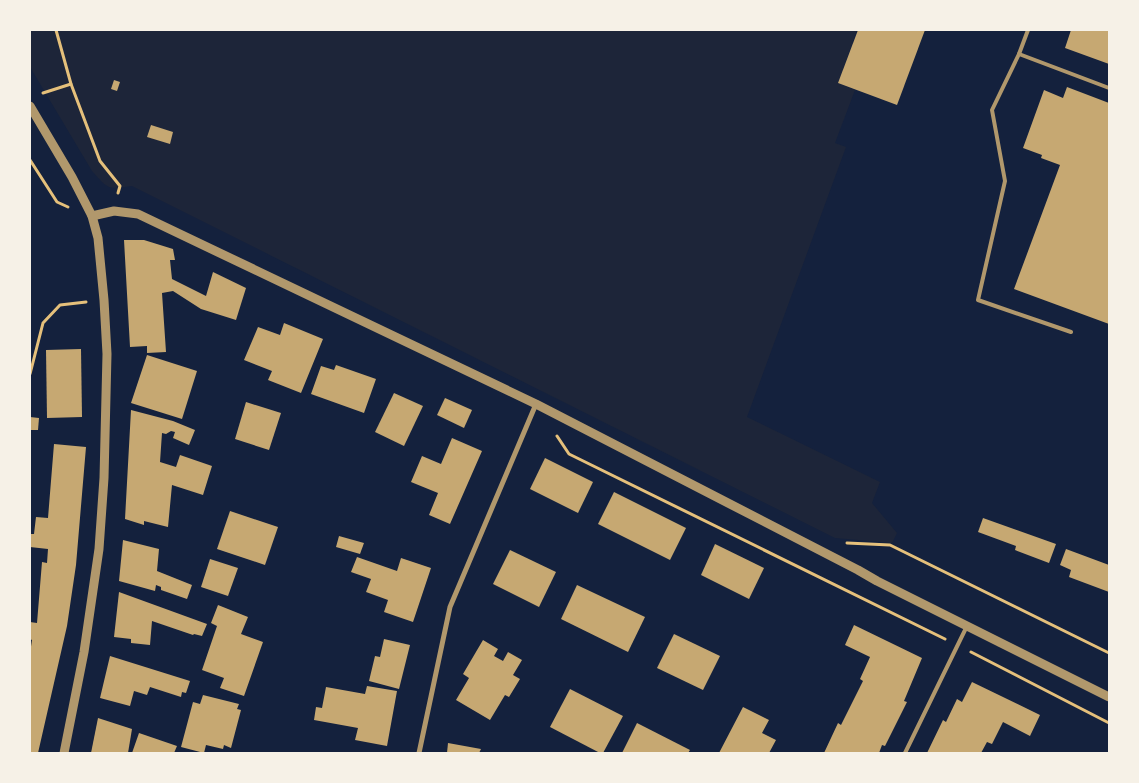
<svg xmlns="http://www.w3.org/2000/svg" width="1139" height="783" font-family="Signika,sans-serif">
<style>
.green{fill:#1d2539}
.building{fill:#c6a872}
.lines{fill:none;stroke-linecap:round;stroke-linejoin:round}
.path{stroke:#e5c07b;stroke-width:3}
.service{stroke:#b1986c;stroke-width:4}
.minor{stroke:#b1986c;stroke-width:5}
.tertiary{stroke:#b1986c;stroke-width:9}
</style>
<rect width="100%" height="100%" fill="#14213d"/>
<path class="green" d="M 30,30 L 857,30 L 838,83 L 855,90 L 835,143 L 846,147 L 747,417 L 880,482 L 872,503 L 897,533 L 892,543 L 835,538 L 132,186 C 107,189 109,190 92,171 L 30,67 Z"/>
<g class="building">
<path d="M 858,30 L 925,30 L 897,105 L 838,83 Z"/>
<path d="M 1071,30 L 1109,30 L 1109,64 L 1065,48 Z"/>
<path d="M 114,80 L 120,82 L 117,91 L 111,89 Z"/>
<path d="M 1067,87 L 1109,103 L 1109,324 L 1014,289 L 1060,165 L 1041,158 L 1042,155 L 1023,148 L 1044,90 L 1063,98 Z"/>
<path d="M 151,125 L 173,132 L 170,144 L 147,137 Z"/>
<path d="M 124,240 L 144,240 L 173,249 L 175,260 L 170,260 L 172,279 L 206,296 L 213,272 L 246,288 L 236,320 L 201,309 L 173,291 L 162,293 L 166,352 L 147,353 L 147,346 L 130,347 Z"/>
<path d="M 284,323 L 323,339 L 301,393 L 268,380 L 272,371 L 244,360 L 258,327 L 280,335 Z"/>
<path d="M 81,349 L 82,417 L 47,418 L 46,350 Z"/>
<path d="M 147,355 L 197,371 L 182,419 L 131,403 Z"/>
<path d="M 336,365 L 376,379 L 364,413 L 311,394 L 321,366 L 334,370 Z"/>
<path d="M 394,393 L 423,406 L 404,446 L 375,432 Z"/>
<path d="M 445,398 L 472,410 L 464,428 L 437,415 Z"/>
<path d="M 246,402 L 281,413 L 269,450 L 235,439 Z"/>
<path d="M 131,410 L 173,421 L 195,430 L 189,445 L 173,438 L 175,432 L 171,431 L 166,434 L 162,433 L 160,462 L 176,467 L 180,455 L 212,466 L 203,495 L 172,485 L 168,527 L 144,521 L 144,525 L 125,519 Z"/>
<path d="M 30,417 L 39,418 L 38,430 L 30,430 Z"/>
<path d="M 452,438 L 482,451 L 450,524 L 429,515 L 438,493 L 411,482 L 422,456 L 441,464 Z"/>
<path d="M 54,444 L 86,447 L 76,565 L 67,626 L 38,753 L 30,753 L 30,653 L 32,640 L 30,639 L 30,622 L 37,623 L 42,562 L 47,563 L 48,549 L 30,547 L 30,534 L 34,534 L 36,517 L 48,518 Z"/>
<path d="M 545,458 L 593,482 L 578,513 L 530,489 Z"/>
<path d="M 614,492 L 686,528 L 670,560 L 598,524 Z"/>
<path d="M 230,511 L 278,527 L 265,565 L 217,549 Z"/>
<path d="M 983,518 L 1056,544 L 1049,563 L 1015,550 L 1016,546 L 978,532 Z"/>
<path d="M 339,536 L 364,543 L 360,554 L 336,547 Z"/>
<path d="M 123,540 L 159,549 L 157,571 L 192,585 L 187,599 L 161,590 L 161,587 L 156,585 L 155,591 L 119,581 Z"/>
<path d="M 715,544 L 764,568 L 749,599 L 701,575 Z"/>
<path d="M 1066,549 L 1109,565 L 1109,592 L 1069,577 L 1071,570 L 1060,565 Z"/>
<path d="M 510,550 L 556,572 L 539,607 L 493,584 Z"/>
<path d="M 357,557 L 397,571 L 401,558 L 431,568 L 413,622 L 384,612 L 388,600 L 366,592 L 371,579 L 351,572 Z"/>
<path d="M 210,559 L 238,568 L 228,596 L 201,587 Z"/>
<path d="M 577,585 L 645,617 L 628,652 L 561,619 Z"/>
<path d="M 119,592 L 207,624 L 202,636 L 194,634 L 193,635 L 152,621 L 150,645 L 131,643 L 131,639 L 114,637 Z"/>
<path d="M 218,605 L 248,617 L 241,634 L 263,642 L 244,696 L 220,688 L 224,678 L 202,670 L 217,626 L 211,623 Z"/>
<path d="M 854,625 L 922,658 L 904,701 L 907,702 L 885,746 L 882,745 L 879,753 L 824,753 L 838,723 L 841,725 L 863,681 L 860,679 L 870,657 L 845,645 Z"/>
<path d="M 674,634 L 720,656 L 703,690 L 657,668 Z"/>
<path d="M 384,639 L 410,645 L 399,689 L 369,681 L 375,656 L 380,657 Z"/>
<path d="M 483,640 L 498,649 L 494,656 L 503,661 L 508,652 L 522,660 L 513,675 L 520,679 L 509,697 L 505,695 L 490,720 L 456,700 L 469,678 L 463,674 Z"/>
<path d="M 110,656 L 190,681 L 186,693 L 182,692 L 181,697 L 150,687 L 147,695 L 134,691 L 130,706 L 100,698 Z"/>
<path d="M 972,682 L 1040,715 L 1030,736 L 1003,722 L 992,744 L 987,742 L 981,753 L 927,753 L 943,720 L 946,722 L 957,699 L 962,702 Z"/>
<path d="M 367,686 L 397,691 L 387,746 L 355,740 L 358,728 L 314,720 L 316,707 L 322,708 L 326,687 L 365,694 Z"/>
<path d="M 570,689 L 623,716 L 603,753 L 600,753 L 550,727 Z"/>
<path d="M 203,695 L 239,704 L 237,709 L 241,710 L 231,748 L 224,745 L 223,749 L 206,745 L 204,753 L 181,747 L 193,702 L 200,704 Z"/>
<path d="M 743,707 L 769,720 L 762,733 L 776,740 L 769,753 L 719,753 Z"/>
<path d="M 98,718 L 132,729 L 128,753 L 91,753 Z"/>
<path d="M 637,723 L 690,750 L 688,753 L 622,753 Z"/>
<path d="M 139,733 L 177,746 L 174,753 L 132,753 Z"/>
<path d="M 448,743 L 481,749 L 479,753 L 447,753 Z"/>
</g>
<g class="lines">
<g class="path">
<path d="M 56,30 L 71,84 L 100,161 L 120,186 L 118,193"/>
<path d="M 43,93 L 71,84"/>
<path d="M 30,160 L 57,202 L 68,207"/>
<path d="M 30,374 L 43,323 L 60,305 L 86,302"/>
<path d="M 557,436 L 569,454 L 945,639"/>
<path d="M 847,543 L 890,545 L 1109,653"/>
<path d="M 971,652 L 1109,723"/>
</g>
<g class="service">
<path d="M 1028,30 L 1019,54 L 992,110 L 1005,181 L 978,300 L 1071,332"/>
<path d="M 1019,54 L 1109,88"/>
<path d="M 905,753 L 967,626"/>
</g>
<path class="minor" d="M 419,753 L 450,607 L 536,404"/>
<g class="tertiary">
<path d="M 30,106 L 72,177 L 92,216 L 98,238 L 104,300 L 107,354 L 104,478 L 99,549 L 84,652 L 64,753"/>
<path d="M 92,216 L 114,211 L 138,214 L 536,404 L 858,570 L 877,581 L 1109,697"/>
</g>
</g>
<rect width="1139" height="783" fill="none" stroke="#f6f1e7" stroke-width="62"/>
</svg>
